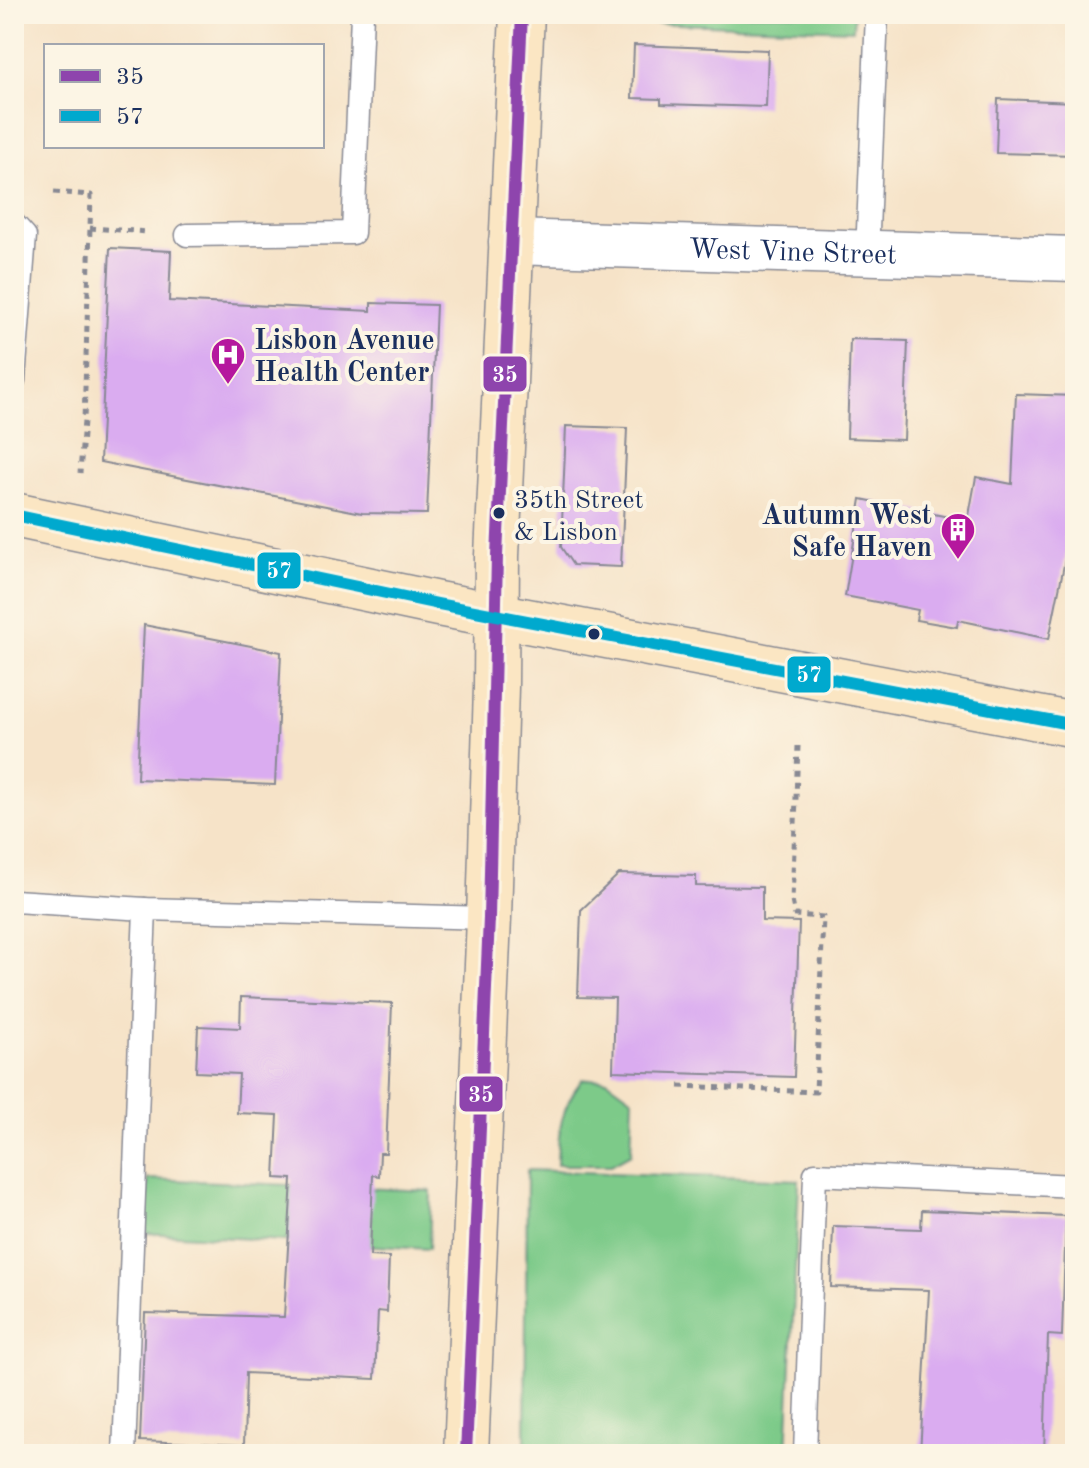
<svg xmlns="http://www.w3.org/2000/svg" width="1089" height="1468" font-family="'Old Standard TT',serif">
<style>
.green{fill:#7dca89;stroke:#4c7c74;stroke-width:2}
.building{fill:#daacf0}
.lines{fill:none;stroke-linecap:round;stroke-linejoin:round}
.service-casing{stroke:#888993;stroke-width:25}
.minor-casing{stroke:#888993;stroke-width:47}
.secondary-casing{stroke:#888993;stroke-width:47}
.path{stroke:#888993;stroke-width:5;stroke-dasharray:6 6;stroke-linecap:butt}
.service{stroke:#fff;stroke-width:22}
.minor{stroke:#fff;stroke-width:44}
.secondary{stroke:#fbe6c3;stroke-width:44}
.bus-1-casing{stroke:#fcf5e5;stroke-width:18}
.bus-2-casing{stroke:#fcf5e5;stroke-width:18}
.bus-1{stroke:#8e44ad;stroke-width:12}
.bus-2{stroke:#00a9ce;stroke-width:12}
.bus-dot{fill:#1b2f5e;stroke:#fcf5e5;stroke-width:3}
.labels{text-anchor:middle;stroke-width:8;stroke-linejoin:round;paint-order:stroke}
.bus-label{font-size:26px;fill:#1b2f5e;stroke:#fcf5e5;text-anchor:start}
.street-label{font-size:28px;fill:#1b2f5e;stroke:#fcf5e5}
.poi-label{font-size:28px;font-weight:bold;fill:#1b2f5e;stroke:#fcf5e5;text-anchor:start}
.line-badge{stroke:#fcf5e5;stroke-width:3}
.badge-label{font-size:22px;text-anchor:middle;font-weight:bold;fill:#fff}
</style>
<rect width="100%" height="100%" fill="#fcf5e5"/>
<filter id="ink" filterUnits="userSpaceOnUse"><feTurbulence type="fractalNoise" baseFrequency=".0125" numOctaves="2"/><feDisplacementMap in="SourceGraphic" scale="16" xChannelSelector="R" yChannelSelector="G"/><feConvolveMatrix kernelMatrix="1 2 1 2 8 2 1 2 1" color-interpolation-filters="sRGB"/></filter>
<filter id="wash" filterUnits="userSpaceOnUse"><feTurbulence type="fractalNoise" baseFrequency=".006" numOctaves="4" result="noise"/><feDisplacementMap in="SourceGraphic" scale="32" xChannelSelector="R" yChannelSelector="G"/><feGaussianBlur stdDeviation="1.8" result="paint"/><feColorMatrix in="noise" values="0 0 0 0 0 0 0 0 0 0 0 0 0 0 0 0 0 1.4 0 .05"/><feComposite in="paint" operator="in"/></filter>
<g filter="url(#wash)">
<rect width="100%" height="100%" fill="#f6e3c8"/>
<g class="green">
<path d="M 589,14 L 854,14 L 853,30 L 589,21 Z"/>
<path d="M 583,1079 L 607,1080 L 633,1099 L 631,1154 L 611,1165 L 557,1165 C 558,1132 561,1105 583,1079 Z"/>
<path d="M 527,1170 L 799,1180 L 787,1454 L 525,1454 Z"/>
<path d="M 148,1179 L 431,1191 L 429,1249 L 145,1233 Z"/>
</g>
<g id="blocks">
<g class="building">
<path d="M 634,45 L 768,50 L 766,107 L 661,104 L 661,99 L 632,98 Z"/>
<path d="M 998,99 L 1075,102 L 1075,155 L 996,153 Z"/>
<path d="M 110,248 L 171,251 L 169,301 L 371,311 L 371,303 L 436,305 L 427,514 L 362,513 L 100,462 Z"/>
<path d="M 850,339 L 908,341 L 904,440 L 847,438 Z"/>
<path d="M 1016,394 L 1075,396 L 1075,485 L 1064,539 L 1069,540 L 1049,639 L 958,620 L 957,627 L 916,620 L 918,610 L 845,596 L 861,499 L 968,521 L 976,477 L 1012,484 Z"/>
<path d="M 566,426 L 627,428 L 621,567 L 573,565 L 561,547 Z"/>
<path d="M 144,625 L 281,652 L 275,785 L 137,779 Z"/>
<path d="M 619,874 L 696,876 L 696,886 L 762,887 L 762,921 L 799,922 L 794,1077 L 613,1071 L 615,998 L 578,997 L 581,910 Z"/>
<path d="M 241,997 L 392,1003 L 386,1153 L 380,1153 L 379,1176 L 373,1175 L 370,1256 L 389,1257 L 387,1312 L 378,1311 L 375,1379 L 246,1373 L 244,1445 L 140,1441 L 145,1313 L 284,1317 L 292,1179 L 275,1178 L 278,1115 L 237,1113 L 239,1074 L 196,1072 L 198,1026 L 240,1028 Z"/>
<path d="M 922,1210 L 1066,1216 L 1062,1336 L 1048,1335 L 1044,1454 L 920,1454 L 929,1290 L 831,1287 L 833,1226 L 921,1229 Z"/>
</g>
</g>
</g>
<g filter="url(#ink)">
<use href="#blocks" fill-opacity="0" stroke="#888993" stroke-width="2"/>
<g class="lines">
<defs>
<g id="service">
<path d="M 14,224 L 25,236 L 14,380"/>
<path d="M 187,235 L 353,233 L 362,14"/>
<path d="M 867,254 L 877,14"/>
<path d="M 14,901 L 145,909 L 489,918"/>
<path d="M 124,1454 L 145,909"/>
<path d="M 805,1454 L 815,1174 L 1075,1186"/>
</g>
<g id="minor">
<path id="s1" d="M 511,242 L 1075,259"/>
</g>
<g id="secondary">
<path d="M 14,515 L 438,604 L 1075,725"/>
<path d="M 466,1454 L 489,918 L 496,687 L 497,556 L 522,14"/>
</g>
</defs>
<use href="#service" class="service-casing"/>
<use href="#minor" class="minor-casing"/>
<use href="#secondary" class="secondary-casing"/>
<g class="path">
<path d="M 54,192 L 91,195 L 84,421 L 80,473"/>
<path d="M 90,228 L 149,232"/>
<path d="M 679,1086 L 816,1092 L 823,917 L 795,915 L 792,901 L 798,746"/>
</g>
<use href="#service" class="service"/>
<use href="#minor" class="minor"/>
<use href="#secondary" class="secondary"/>
<defs>
<path id="bus-1" d="M 466,1454 L 489,918 L 497,556 L 522,14"/>
<path id="bus-2" d="M 14,515 L 438,604 L 1075,725"/>
</defs>
<use href="#bus-1" class="bus-1-casing"/>
<use href="#bus-2" class="bus-2-casing"/>
<use href="#bus-1" class="bus-1"/>
<use href="#bus-2" class="bus-2"/>
</g>
</g>
<defs>
<symbol id="hospital-pin" viewBox="-11 -11 22 30"><path d="M0 17L-7.5 6A9.5 9.5 0 1 1 7.5 6Z" fill="#b5179e" stroke="#fcf5e5"/><path d="M-5-5h3v3.5h4V-5h3V5h-3V1.5h-4V5h-3Z" fill="#fff"/></symbol>
<symbol id="building-pin" viewBox="-11 -11 22 30"><path d="M0 17L-7.5 6A9.5 9.5 0 1 1 7.5 6Z" fill="#b5179e" stroke="#fcf5e5"/><path d="M-4-6H4V6H1V3H-1V6H-4ZM-2.5-4.3h1.7v1.8h-1.7ZM.8-4.3h1.7v1.8H.8ZM-2.5-1h1.7V.8h-1.7ZM.8-1h1.7V.8H.8Z" fill="#fff"/></symbol>
</defs>
<g fill-rule="evenodd">
<use href="#hospital-pin" x="208" y="335" width="40" height="54"/>
<use href="#building-pin" x="938" y="510" width="40" height="54"/>
</g>
<g class="bus-dot">
<circle cx="499" cy="513" r="7"/>
<circle cx="594" cy="634" r="7"/>
</g>
<g class="labels">
<g class="bus-label">
<text x="514" y="508">35th Street<tspan x="514" dy="32">&amp; Lisbon</tspan></text>
</g>
<g class="street-label">
<text dy="10" stroke="none"><textPath href="#s1" startOffset="282">West Vine Street</textPath></text>
</g>
<g class="poi-label">
<text x="254" y="349">Lisbon Avenue<tspan x="254" dy="32">Health Center</tspan></text>
<text x="932" y="524" text-anchor="end">Autumn West<tspan x="932" dy="32">Safe Haven</tspan></text>
</g>
</g>
<g class="line-badge">
<rect x="482" y="355" width="46" height="38" rx="8" fill="#8e44ad"/>
<rect x="256" y="551" width="46" height="39" rx="8" fill="#00a9ce"/>
<rect x="786" y="655" width="46" height="39" rx="8" fill="#00a9ce"/>
<rect x="458" y="1075" width="46" height="38" rx="8" fill="#8e44ad"/>
</g>
<g class="badge-label">
<text x="505" y="382">35</text>
<text x="279" y="578">57</text>
<text x="809" y="682">57</text>
<text x="481" y="1102">35</text>
</g>
<rect width="1089" height="1468" fill="none" stroke="#fcf5e5" stroke-width="48"/>
<rect x="44" y="44" width="280" height="104" fill="#fcf5e5" stroke="#a2a6af" stroke-width="2"/>
<rect x="60" y="70" width="40" height="12" fill="#8e44ad" stroke="#a2a6af" stroke-width="2"/>
<text x="116" y="84" font-size="24" fill="#1b2f5e">35</text>
<rect x="60" y="110" width="40" height="12" fill="#00a9ce" stroke="#a2a6af" stroke-width="2"/>
<text x="116" y="124" font-size="24" fill="#1b2f5e">57</text>
</svg>
